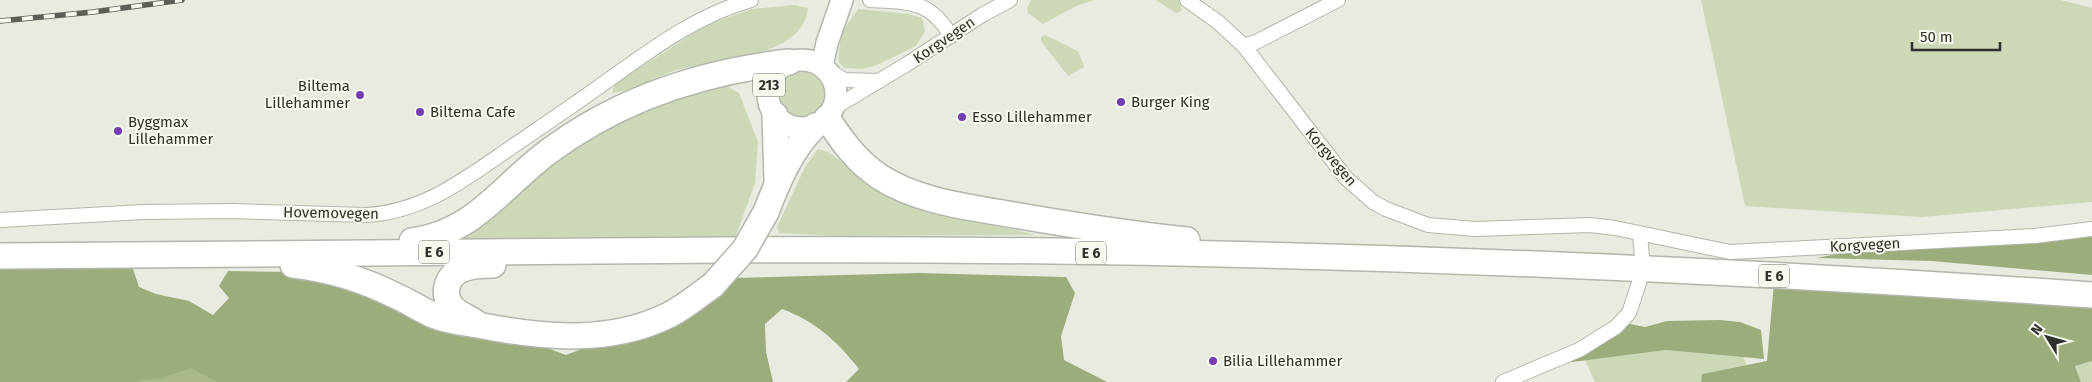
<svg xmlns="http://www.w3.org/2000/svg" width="2092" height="382" font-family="'Fira Sans',sans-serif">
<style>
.green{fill:#cdd8b7}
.forest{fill:#9dac7b}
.water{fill:#aab987}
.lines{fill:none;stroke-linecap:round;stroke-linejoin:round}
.street-casing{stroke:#b2b6ab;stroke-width:16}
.primary-casing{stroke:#b2b6ab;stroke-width:24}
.highway-casing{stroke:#b2b6ab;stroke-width:28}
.street{stroke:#fff;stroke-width:14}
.primary{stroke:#fff;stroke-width:21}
.highway{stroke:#fff;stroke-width:25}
.rail-casing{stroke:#5d5e58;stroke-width:5.5}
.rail{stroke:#f5f9ee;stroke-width:4;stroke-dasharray:11;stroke-linecap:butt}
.highway-bridge-casing{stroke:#b2b6ab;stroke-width:28;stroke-linecap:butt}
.highway-bridge{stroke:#fff;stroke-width:25}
.poi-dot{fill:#743cb3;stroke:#f5f9ee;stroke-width:2}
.labels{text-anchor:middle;stroke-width:4;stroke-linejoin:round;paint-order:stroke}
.shield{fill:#f5f9ee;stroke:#6a6c66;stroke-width:1}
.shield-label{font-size:14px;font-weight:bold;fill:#2f302c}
.street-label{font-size:15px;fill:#2f302c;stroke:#f5f9ee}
.poi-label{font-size:15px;fill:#2f302c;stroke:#f5f9ee;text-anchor:start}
</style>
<rect width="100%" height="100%" fill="#e8ebe0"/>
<g class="green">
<path d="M 1031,0 L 1094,0 L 1076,6 L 1043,24 L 1028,13 L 1027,9 Z"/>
<path d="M 1156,0 L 1179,0 L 1182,11 L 1176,13 Z"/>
<path d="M 1701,0 L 2061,0 L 2092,8 L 2092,202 L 1922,217 L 1745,206 Z"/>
<path d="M 795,5 L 808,8 C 803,59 715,59 676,70 C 654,77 635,91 612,93 L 615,84 L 706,25 L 752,9 Z"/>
<path d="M 858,9 L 908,14 L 922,18 L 925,31 L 916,46 L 877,65 L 863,69 L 844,68 L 838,61 L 841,34 Z"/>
<path d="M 1045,35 L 1078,51 L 1084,67 L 1068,76 L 1041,41 L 1041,37 Z"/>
<circle cx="802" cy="94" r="22"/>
<path d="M 718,81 L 739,93 L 758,142 L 755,183 L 736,236 L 453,240 L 598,128 Z"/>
<path d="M 818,149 L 828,152 L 881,190 L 937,211 L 1035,235 L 837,236 L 779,233 L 777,227 L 805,167 Z"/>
<path d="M 1666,350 L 1743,357 L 1747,365 L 1702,374 L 1701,382 L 1595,382 L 1585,360 Z"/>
<path d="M 2092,361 L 2092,382 L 2081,382 L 2075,366 Z"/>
</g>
<g class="forest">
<path d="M 2092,235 L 2092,275 L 1932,261 L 1817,258 L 1856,250 Z"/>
<path d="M 0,268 L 133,269 L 139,287 L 156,294 L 189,301 L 213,315 L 229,298 L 219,286 L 228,271 L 293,272 L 539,345 L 566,355 L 712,299 L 736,278 L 919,273 L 1066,277 L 1075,293 L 1061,336 L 1064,360 L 1107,382 L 846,382 L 859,369 C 837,341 815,321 782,309 L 765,324 L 766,352 L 773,382 L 0,382 Z"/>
<path d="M 1774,283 L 2092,304 L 2092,361 L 2075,366 L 2081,382 L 1701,382 L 1702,374 L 1767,361 Z"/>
<path d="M 1720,320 L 1740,322 L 1761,330 L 1764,359 L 1666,350 L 1572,362 L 1567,351 L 1615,321 L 1645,327 L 1667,321 Z"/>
</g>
<path class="water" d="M 191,368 L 217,382 L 137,382 L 141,380 L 158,379 Z"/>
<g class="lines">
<defs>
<g id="street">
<path d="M 870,0 C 909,2 930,0 951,36"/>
<path d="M 1187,0 L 1218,22 L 1244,46 L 1346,178 L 1373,202 L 1386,209 L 1428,225 L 1475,229 L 1590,225 L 1615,228 L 1730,252 L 2035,236 L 2092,229"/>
<path d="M 1244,46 L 1256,42 L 1338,0"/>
<path d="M 827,69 L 844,80 L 879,81"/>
<path d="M 834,108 L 907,64 L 982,15 L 1010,0"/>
<path d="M 0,220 L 143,212 L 233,211 L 366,215 C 420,212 460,183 503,153 C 535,131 568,109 600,86 C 648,52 694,16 751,0"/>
<path d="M 1640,234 L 1642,257"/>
<path d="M 1503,382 L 1579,350 L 1616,327 L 1629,313 L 1639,283"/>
</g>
<g id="primary">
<circle cx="802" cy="94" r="34"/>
<path d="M 822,66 L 827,43 L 842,0"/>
</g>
<g id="highway">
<path d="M 775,115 L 777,180"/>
<path d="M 827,118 C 842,141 856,161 880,177 C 919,202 969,207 1014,215 C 1072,225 1129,234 1187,240"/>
<path d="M 766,212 C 778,181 791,149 815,126"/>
<path d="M 412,241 C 474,233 501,187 548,152 C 620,98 701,72 789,62"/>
<path d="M 0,256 C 242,254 484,252 726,250 C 1181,247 1638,263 2092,295"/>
<path d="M 293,265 C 328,269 362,279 394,295 C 408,301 421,310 435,316 C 450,322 467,323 483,326 C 544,338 611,344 669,315 C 685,307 699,295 713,285"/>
<path d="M 475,322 C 467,317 458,314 452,307 C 441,293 447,275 463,269 C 472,265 483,265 493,265"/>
</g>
</defs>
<use href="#street" class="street-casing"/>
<use href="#primary" class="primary-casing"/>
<use href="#highway" class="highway-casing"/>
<use href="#street" class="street"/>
<use href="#primary" class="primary"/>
<use href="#highway" class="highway"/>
<defs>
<path id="rail" d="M 0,21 L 93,12 L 182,0"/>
</defs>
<use href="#rail" class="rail-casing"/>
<use href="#rail" class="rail"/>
<defs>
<path id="highway-bridge" d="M 713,285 L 745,249 L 766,212"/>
</defs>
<use href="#highway-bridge" class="highway-bridge-casing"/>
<use href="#highway-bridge" class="highway-bridge"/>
</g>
<g class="poi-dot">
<circle cx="360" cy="95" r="5"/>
<circle cx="1121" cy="102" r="5"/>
<circle cx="420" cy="112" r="5"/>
<circle cx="962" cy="117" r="5"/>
<circle cx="118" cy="131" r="5"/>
<circle cx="1213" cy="361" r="5"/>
</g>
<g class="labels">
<g class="shield">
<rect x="753" y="73.5" width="32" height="23" rx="4"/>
<rect x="419" y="240.5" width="30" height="23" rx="4"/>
<rect x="1076" y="241.5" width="30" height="23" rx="4"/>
<rect x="1759" y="264.5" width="30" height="23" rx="4"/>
</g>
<g class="shield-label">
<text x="769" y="90">213</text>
<text x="434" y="257">E 6</text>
<text x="1091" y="258">E 6</text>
<text x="1774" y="281">E 6</text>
</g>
<g class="street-label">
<text transform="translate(944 40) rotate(-34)" y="5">Korgvegen</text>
<text transform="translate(1331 157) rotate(50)" y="5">Korgvegen</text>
<text transform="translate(331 213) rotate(1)" y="5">Hovemovegen</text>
<text transform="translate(1865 245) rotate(-3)" y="5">Korgvegen</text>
</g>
<g class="poi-label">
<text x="350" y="91" text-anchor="end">Biltema<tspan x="350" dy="17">Lillehammer</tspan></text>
<text x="1131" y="107">Burger King</text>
<text x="430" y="117">Biltema Cafe</text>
<text x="972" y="122">Esso Lillehammer</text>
<text x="128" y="127">Byggmax<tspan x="128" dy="17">Lillehammer</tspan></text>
<text x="1223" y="366">Bilia Lillehammer</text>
</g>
</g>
<g transform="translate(2047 337) rotate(307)" stroke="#f5f9ee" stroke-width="4" paint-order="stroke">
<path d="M0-4L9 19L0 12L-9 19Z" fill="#2f302c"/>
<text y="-8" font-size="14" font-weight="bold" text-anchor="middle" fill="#2f302c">N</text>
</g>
<path d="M1912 42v8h88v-8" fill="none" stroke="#2f302c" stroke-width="2.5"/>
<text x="1920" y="42" font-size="15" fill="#2f302c" stroke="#f5f9ee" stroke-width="4" paint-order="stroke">50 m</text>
</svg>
